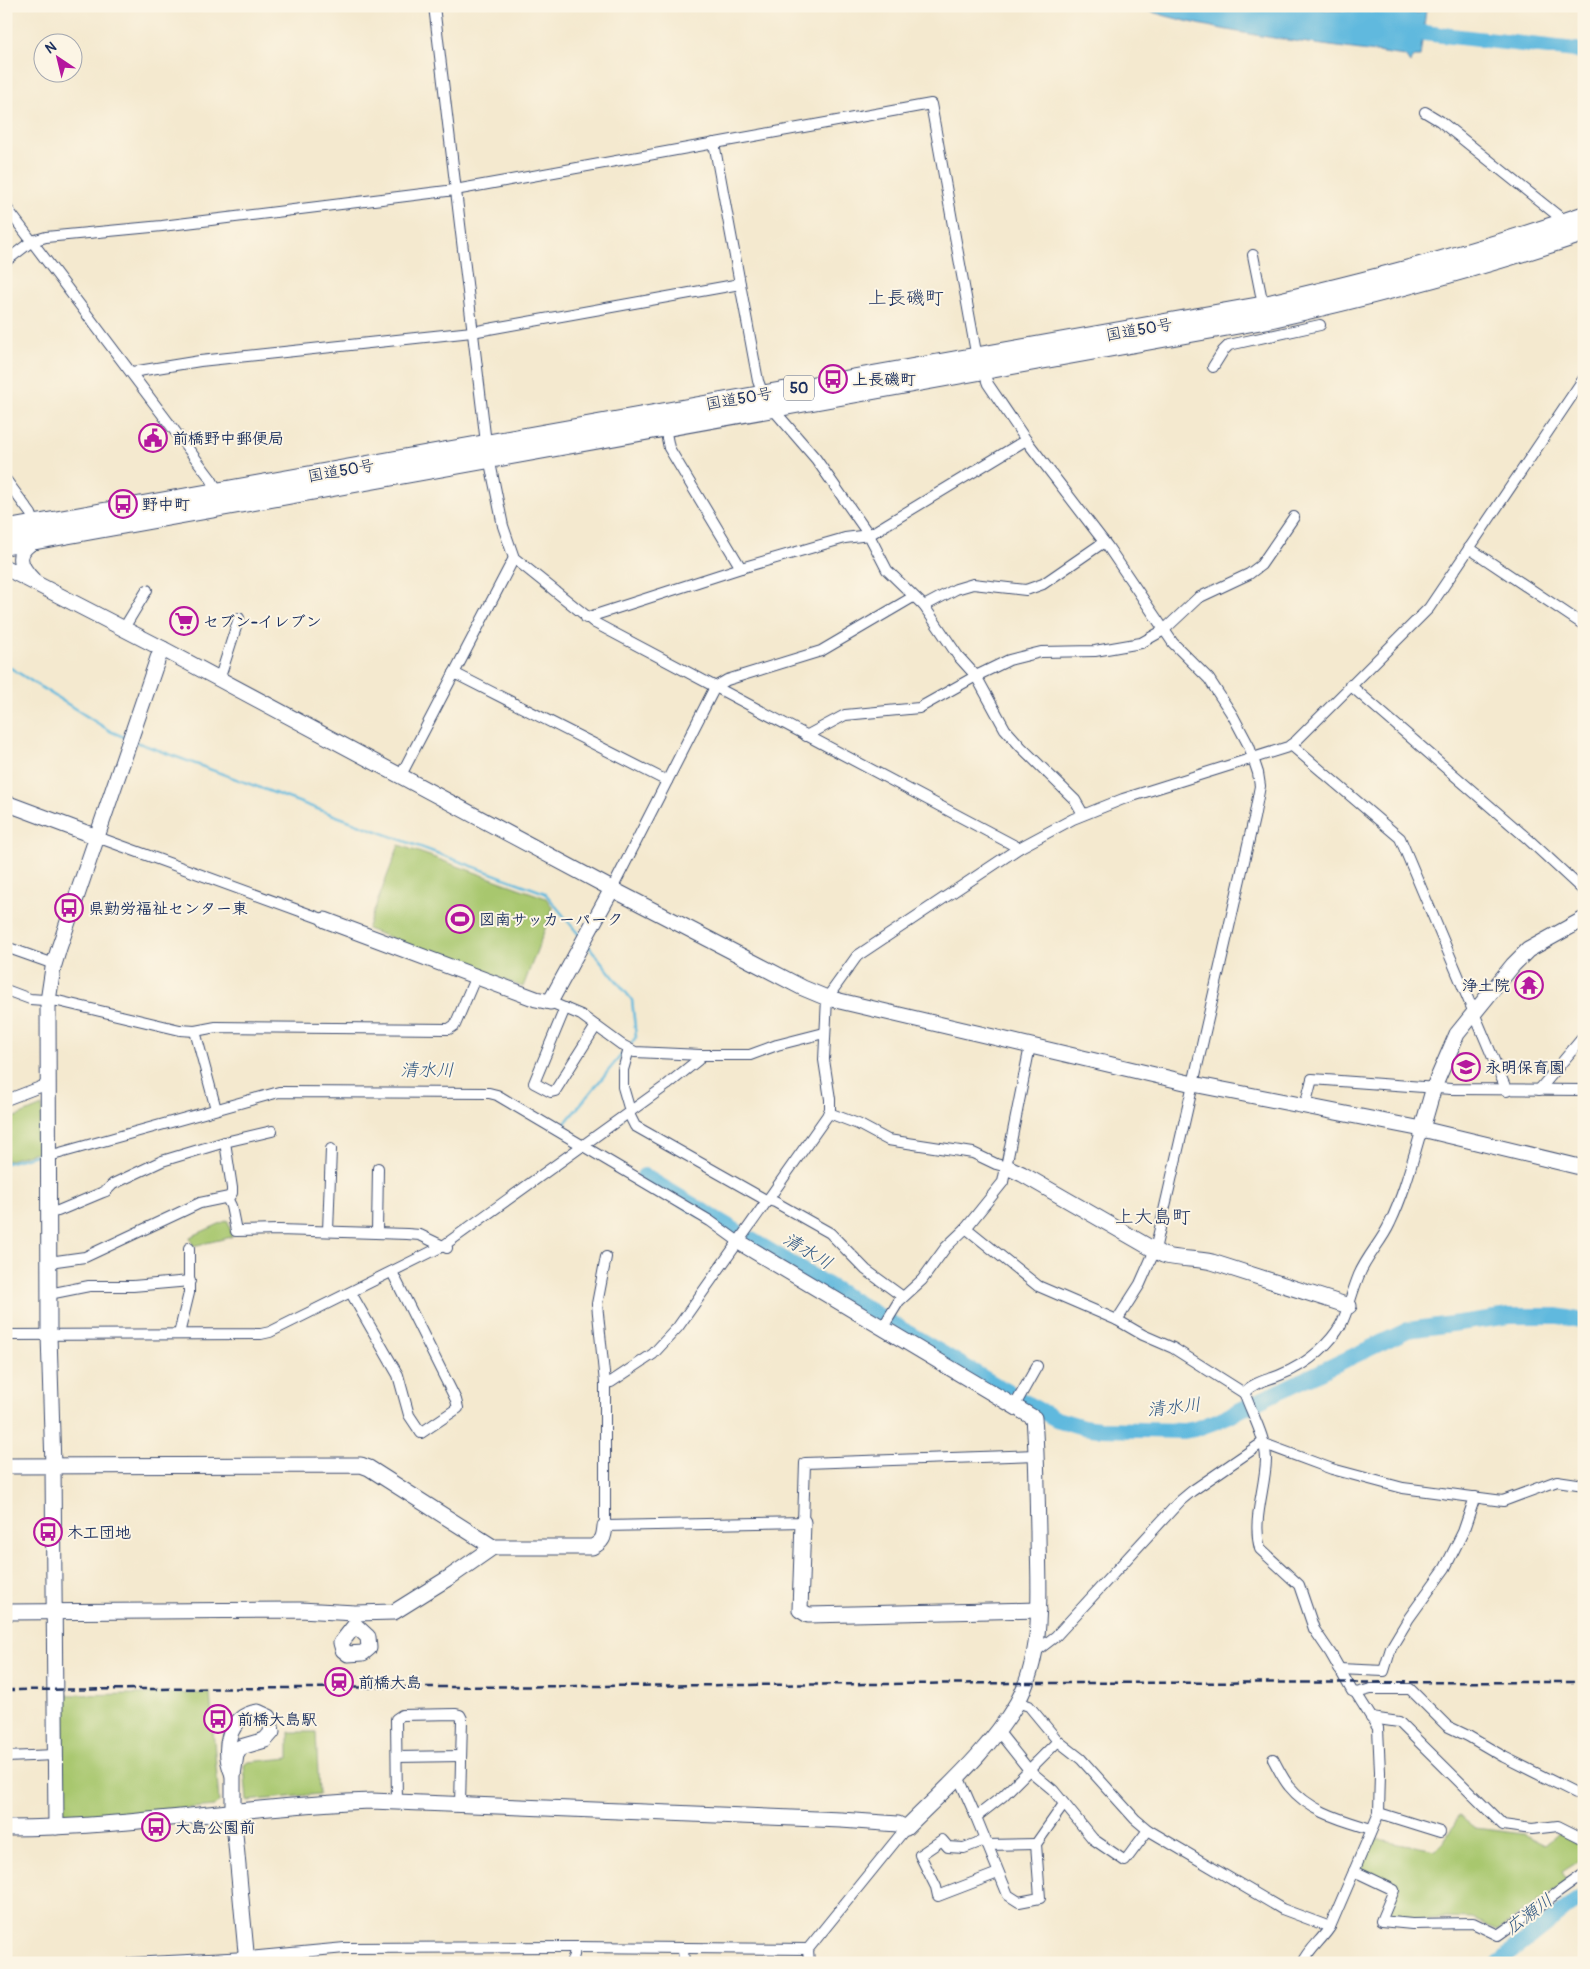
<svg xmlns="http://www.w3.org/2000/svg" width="1590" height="1969" font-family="Pangolin,'Klee One',sans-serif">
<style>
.green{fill:#a8c76e;stroke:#627b66}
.water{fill:#60b9de;stroke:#3e749e}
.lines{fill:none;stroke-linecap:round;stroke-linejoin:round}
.stream{stroke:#60b9de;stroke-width:2.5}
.river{stroke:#60b9de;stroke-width:16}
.street-casing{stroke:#3c4b6f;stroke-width:12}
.secondary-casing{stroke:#3c4b6f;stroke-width:17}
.highway-casing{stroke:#3c4b6f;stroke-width:21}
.street{stroke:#fff;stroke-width:10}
.secondary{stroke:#fff;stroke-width:15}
.highway{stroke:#fff;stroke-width:19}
.rail{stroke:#1b2f5e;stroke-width:2.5;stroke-dasharray:8 4;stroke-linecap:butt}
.labels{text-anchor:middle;stroke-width:4;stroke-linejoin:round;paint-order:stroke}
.shield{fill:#fcf5e5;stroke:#5e6a86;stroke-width:1}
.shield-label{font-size:15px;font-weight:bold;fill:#1b2f5e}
.street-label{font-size:16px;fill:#1b2f5e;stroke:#fcf5e5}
.poi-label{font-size:16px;font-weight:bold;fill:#1b2f5e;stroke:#fcf5e5;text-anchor:start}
.water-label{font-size:18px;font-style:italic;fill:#305884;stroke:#fcf5e5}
.quarter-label{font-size:19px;fill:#1b2f5e;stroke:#fcf5e5}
</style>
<rect width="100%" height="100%" fill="#fcf5e5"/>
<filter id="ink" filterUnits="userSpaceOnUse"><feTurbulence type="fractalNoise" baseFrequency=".02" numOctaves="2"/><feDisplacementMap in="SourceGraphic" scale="10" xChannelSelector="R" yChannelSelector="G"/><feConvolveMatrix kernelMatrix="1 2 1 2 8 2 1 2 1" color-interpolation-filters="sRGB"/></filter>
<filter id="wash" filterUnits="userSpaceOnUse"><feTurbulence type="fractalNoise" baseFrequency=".0096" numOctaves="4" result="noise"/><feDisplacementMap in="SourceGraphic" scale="20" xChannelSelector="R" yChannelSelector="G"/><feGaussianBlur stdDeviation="1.12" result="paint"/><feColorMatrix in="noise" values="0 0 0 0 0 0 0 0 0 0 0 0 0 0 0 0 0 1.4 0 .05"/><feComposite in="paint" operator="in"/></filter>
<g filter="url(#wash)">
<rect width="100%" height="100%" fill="#f4e9cf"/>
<g class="green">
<path d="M 399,845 L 546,898 L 553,908 L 523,987 L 367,929 Z"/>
<path d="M 42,1106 L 43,1150 L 6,1161 L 6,1121 Z"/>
<path d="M 228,1220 L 232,1237 L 193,1246 L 190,1237 Z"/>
<path d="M 210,1693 L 219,1802 L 215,1806 L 66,1819 L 62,1815 L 59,1695 Z"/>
<path d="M 289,1732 L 316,1732 L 319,1794 L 247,1801 L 244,1765 L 248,1762 L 289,1758 Z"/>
<path d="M 1459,1816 L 1475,1828 L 1523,1834 L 1545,1845 L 1558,1834 L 1584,1846 L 1584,1858 L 1562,1872 L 1567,1880 L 1498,1930 L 1471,1919 L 1443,1918 L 1417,1920 L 1390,1918 L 1389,1913 L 1399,1887 L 1362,1872 L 1359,1866 L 1373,1838 L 1435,1850 L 1444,1841 Z"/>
</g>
<path class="water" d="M 1133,6 L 1311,6 L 1328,10 L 1419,13 L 1422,10 L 1426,10 L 1420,57 L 1414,57 L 1410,63 L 1405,56 C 1314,43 1220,35 1133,6 Z"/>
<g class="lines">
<g class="stream">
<path d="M 6,665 L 110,731 L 126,738"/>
<path d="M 136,742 L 545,893 L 580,936"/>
<path d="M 587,944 L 632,1000 L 636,1037 L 630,1045"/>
<path d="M 566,1130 L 565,1123 L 623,1053"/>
<path d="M 6,1163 L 43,1153"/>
</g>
<g class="river">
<path d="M 1403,32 L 1424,33 L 1584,51"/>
<path d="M 644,1176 L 1024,1402 L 1056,1419 L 1083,1427 L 1099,1429 L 1184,1431 L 1195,1429 L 1217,1421 L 1408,1330 L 1510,1316 L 1558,1316 L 1584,1321"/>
<path d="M 1498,1963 L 1567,1908 L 1584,1897"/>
</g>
</g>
</g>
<g filter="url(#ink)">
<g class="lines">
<defs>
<g id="street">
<path d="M 434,6 L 486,443 L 503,526 L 514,558 L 595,623 L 1019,848"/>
<path d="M 1425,112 L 1440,121 L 1567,223"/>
<path d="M 714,143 L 758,381 L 763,394 L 772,408 L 816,459 L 869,535 L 887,570 L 924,606 L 958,656 L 976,676 L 1005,729 L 1021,747 L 1075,800 L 1083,814"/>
<path d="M 6,207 L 211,479 L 220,495"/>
<path d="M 1253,255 L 1264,310"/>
<path d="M 6,261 L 32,241 L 46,237 L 162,226 L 455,190 L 931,104 L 975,347 L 988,384 L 1026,440 L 1108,547 L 1173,643 L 1209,679 L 1233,716 L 1249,746 L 1258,773 L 1260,786 L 1254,818 L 1155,1250 L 1140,1284 L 1117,1320"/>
<path d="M 1213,367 L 1223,351 L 1229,345 L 1320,325"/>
<path d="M 132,372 L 200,361 L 472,332 L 740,284"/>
<path d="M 665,428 L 669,448 L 741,568"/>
<path d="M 6,480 L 31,514 L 35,524"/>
<path d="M 1469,548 L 1584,625"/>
<path d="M 924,606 L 956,589 L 973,584 L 1026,590 L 1043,584 L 1104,542"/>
<path d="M 586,618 L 741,568 L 845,538 L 869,535 L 1026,440"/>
<path d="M 124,628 L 147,590"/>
<path d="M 454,673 L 667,781"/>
<path d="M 218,678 L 222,671 L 239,618"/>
<path d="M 1350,685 L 1529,840 L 1584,891"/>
<path d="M 806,736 L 845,715 L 919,708 L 976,676 L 1009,660 L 1041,652 L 1095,651 L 1141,643 L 1164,630 L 1198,598 L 1249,574 L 1261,565 L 1294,517"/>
<path d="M 1291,745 L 1400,838 L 1507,1091"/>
<path d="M 400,777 L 514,558"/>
<path d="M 97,837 L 325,920"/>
<path d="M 612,889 L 715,687 L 727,680 L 821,651 L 913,597"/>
<path d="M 6,947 L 54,964"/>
<path d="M 6,990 L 30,999 L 58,1001 L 180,1030 L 195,1031 L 216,1027 L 449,1029 L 455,1025 L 476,976"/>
<path d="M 550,1002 L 581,1015 L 622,1045 L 635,1052 L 701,1055 L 750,1055 L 777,1045 L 824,1033"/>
<path d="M 565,1008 L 534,1083 L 551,1092 L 555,1091 L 596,1026"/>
<path d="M 195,1031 L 216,1109"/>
<path d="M 629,1049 L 623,1070 L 623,1087 L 630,1111 L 630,1116 L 635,1126 L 764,1199 L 775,1202 L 830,1233 L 866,1270 L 903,1297"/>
<path d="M 1539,1090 L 1584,1036"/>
<path d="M 6,1100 L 48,1084"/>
<path d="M 1305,1106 L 1312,1079 L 1451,1089 L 1584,1090"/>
<path d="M 829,1113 L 858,1124 L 888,1140 L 973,1153 L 996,1164 L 1007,1167"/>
<path d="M 49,1156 L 279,1092 L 489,1093 L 497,1095 L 710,1221 L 739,1242"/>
<path d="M 227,1198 L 231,1206 L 236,1231 L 279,1230 L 407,1234 L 420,1235 L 447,1248"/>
<path d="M 49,1212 L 58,1211 L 101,1193 L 106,1191 L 113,1184 L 162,1161 L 225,1142 L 272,1131"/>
<path d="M 966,1228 L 1038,1286 L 1117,1320 L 1143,1335 L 1173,1348 L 1244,1393 L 1246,1397 C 1253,1416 1266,1439 1266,1460 C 1265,1490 1252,1520 1260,1549 L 1299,1585 L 1314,1629 L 1331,1654 L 1352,1691 L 1356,1693 L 1378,1728 L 1380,1772 L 1379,1813 L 1330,1927 C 1322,1940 1309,1949 1303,1963"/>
<path d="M 328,1231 L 331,1149"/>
<path d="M 377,1232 L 378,1168"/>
<path d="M 606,1257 L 597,1304 L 605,1383 L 605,1526 L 803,1522 L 805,1463 L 1036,1455"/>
<path d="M 49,1262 L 85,1257 L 200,1203 L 229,1197 L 232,1193 L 232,1188 L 225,1142"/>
<path d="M 351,1293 L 398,1375 L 409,1415 L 421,1433 L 458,1408 L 456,1400 L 392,1272"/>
<path d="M 49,1294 L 89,1286 L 133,1286 L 190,1281"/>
<path d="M 883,1327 L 899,1301 L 922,1280 L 946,1247 L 966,1228 L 1003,1182 L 1030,1046"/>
<path d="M 179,1334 L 189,1293 L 189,1248"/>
<path d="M 6,1335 L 261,1334 L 270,1332 L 443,1246 L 667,1085 L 698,1060 L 701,1055"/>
<path d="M 605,1383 L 611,1382 L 653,1354 L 678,1327 L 827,1116 L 830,1109 L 830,1099 L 824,1060 L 827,998 L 857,956 L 1019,848 L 1073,819 L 1123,799 L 1288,747 L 1296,741 L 1429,608 L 1584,378"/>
<path d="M 1244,1393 C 1253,1382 1268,1380 1280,1375 C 1295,1369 1308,1361 1319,1351 C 1349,1324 1345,1309 1359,1275 C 1367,1256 1382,1241 1390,1223 C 1404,1194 1412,1162 1421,1132"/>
<path d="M 1015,1405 L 1037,1366"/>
<path d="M 1262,1443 L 1332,1469 L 1403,1488 L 1503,1501 L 1557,1481 L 1584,1485"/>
<path d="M 1035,1652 L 1056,1636 L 1180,1501 L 1192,1491 L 1262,1443"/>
<path d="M 1339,1669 L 1384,1671 L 1391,1648 L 1409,1618 L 1445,1568 L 1463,1532 L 1475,1497"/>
<path d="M 1356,1693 L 1371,1689 L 1410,1689 L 1447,1726 L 1468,1736 L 1504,1757 L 1584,1797"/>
<path d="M 1017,1702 L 1029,1706 L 1058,1741 L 1081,1759 L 1135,1819 L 1148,1830 L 1282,1909 L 1330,1927"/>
<path d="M 1371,1718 L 1399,1722 L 1503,1825 L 1532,1829 L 1558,1826 L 1584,1839"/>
<path d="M 998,1731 L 1029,1770 L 1053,1790 L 1093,1839 L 1125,1861 L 1148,1830"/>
<path d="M 6,1757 L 55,1755"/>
<path d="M 397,1757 L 461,1756"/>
<path d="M 1273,1759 C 1278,1768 1283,1779 1289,1786 C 1310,1812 1342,1820 1371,1829"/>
<path d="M 958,1776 L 976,1817 L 1008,1895 L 1019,1902 L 1040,1898 L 1036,1844 L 1064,1804"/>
<path d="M 397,1802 L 396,1719 L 402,1715 L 456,1714 L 460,1715 L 462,1719 L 460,1805"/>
<path d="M 1379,1813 L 1440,1832"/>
<path d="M 976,1817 L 1003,1796 L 1058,1741"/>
<path d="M 985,1840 L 964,1848 L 948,1847 L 942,1840 L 920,1855 L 936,1887 L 938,1896 L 998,1873"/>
<path d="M 987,1845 L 1036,1844"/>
<path d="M 1354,1871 L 1394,1890 L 1381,1921 L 1412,1924 L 1473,1923 L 1498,1935 L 1584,1874"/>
<path d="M 683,1949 L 684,1963"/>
<path d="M 130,1963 L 247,1957 L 345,1948 L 575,1947 L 808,1949"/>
<path d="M 571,1963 L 574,1955 L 575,1947"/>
<path d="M 809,1963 L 808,1949 L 906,1828"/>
</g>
<g id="secondary">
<path d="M 6,568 L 163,649 L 612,889 L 803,988 L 827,998 L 1193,1084 L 1422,1129 L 1584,1168"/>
<path d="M 33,580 C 17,564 15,551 36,540"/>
<path d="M 6,803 L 97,837"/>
<path d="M 325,920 L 536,999 L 550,1002 L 612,889"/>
<path d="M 1421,1132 L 1434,1087 L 1457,1034 L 1513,965 L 1528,950 L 1584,919"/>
<path d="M 1007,1167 L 1022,1174 L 1163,1255 C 1179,1260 1196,1258 1212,1262 L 1349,1306"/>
<path d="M 6,1466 L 361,1465 L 369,1468 L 493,1547 L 592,1547 C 603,1542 604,1537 605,1526"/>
<path d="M 803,1522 L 800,1610 L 808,1615 L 1039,1610"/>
<path d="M 6,1612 L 300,1610 L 355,1613 L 394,1612 L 450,1577 L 493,1547"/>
<path d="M 355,1625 L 368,1637 L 369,1648 L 363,1653 L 348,1654 L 343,1650 L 341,1643 Z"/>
<path d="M 258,1712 L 269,1717 L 272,1732 L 265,1740 L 241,1747 L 236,1755 L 233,1775 C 222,1750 227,1716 258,1712 Z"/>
<path d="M 233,1775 L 233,1812 L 247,1963"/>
<path d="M 56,1827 L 53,1466 L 49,1335 L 48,1001 L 53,968 L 59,948 L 158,658 L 163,649"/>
<path d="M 6,1828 C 129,1828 249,1805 371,1801 L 841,1820 L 898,1824 L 906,1828 C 945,1789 989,1751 1017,1703 C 1046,1651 1038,1588 1038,1531 C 1037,1494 1037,1455 1034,1418 L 739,1242"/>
</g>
<g id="highway">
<path d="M 6,530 L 1263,306 C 1371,281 1479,253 1584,216"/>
<path d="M 6,545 L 1266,319 C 1374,295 1480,267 1584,232"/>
</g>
</defs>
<use href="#street" class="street-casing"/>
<use href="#secondary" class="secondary-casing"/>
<use href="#highway" class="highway-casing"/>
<use href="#street" class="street"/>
<use href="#secondary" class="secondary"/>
<use href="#highway" class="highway"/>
<path class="rail" d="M 6,1690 L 1026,1683 L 1584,1682"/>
</g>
</g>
<defs>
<symbol id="bus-ring" viewBox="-11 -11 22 22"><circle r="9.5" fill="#fcf5e5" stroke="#b5179e" stroke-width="1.5"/><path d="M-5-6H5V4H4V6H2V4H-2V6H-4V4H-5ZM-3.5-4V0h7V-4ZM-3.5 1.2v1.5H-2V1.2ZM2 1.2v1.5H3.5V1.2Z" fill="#b5179e"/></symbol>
<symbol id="civic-ring" viewBox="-11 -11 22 22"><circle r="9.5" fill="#fcf5e5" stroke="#b5179e" stroke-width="1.5"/><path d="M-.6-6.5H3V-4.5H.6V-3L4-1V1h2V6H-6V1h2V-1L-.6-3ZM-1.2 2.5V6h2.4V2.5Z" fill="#b5179e"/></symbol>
<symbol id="supermarket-ring" viewBox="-11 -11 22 22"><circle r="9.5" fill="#fcf5e5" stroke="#b5179e" stroke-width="1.5"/><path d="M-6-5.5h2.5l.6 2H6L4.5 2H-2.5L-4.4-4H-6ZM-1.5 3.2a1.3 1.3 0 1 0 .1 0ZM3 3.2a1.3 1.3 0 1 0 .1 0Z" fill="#b5179e"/></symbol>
<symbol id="stadium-ring" viewBox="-11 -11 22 22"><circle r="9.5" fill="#fcf5e5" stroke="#b5179e" stroke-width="1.5"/><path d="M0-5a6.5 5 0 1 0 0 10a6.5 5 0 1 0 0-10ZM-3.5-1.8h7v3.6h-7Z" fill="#b5179e"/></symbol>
<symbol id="temple-ring" viewBox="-11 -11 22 22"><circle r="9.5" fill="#fcf5e5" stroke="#b5179e" stroke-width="1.5"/><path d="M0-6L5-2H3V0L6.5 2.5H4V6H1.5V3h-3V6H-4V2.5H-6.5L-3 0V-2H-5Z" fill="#b5179e"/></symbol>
<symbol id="school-ring" viewBox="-11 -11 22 22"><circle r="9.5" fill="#fcf5e5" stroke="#b5179e" stroke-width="1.5"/><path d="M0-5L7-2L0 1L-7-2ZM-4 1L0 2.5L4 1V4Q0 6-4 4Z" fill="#b5179e"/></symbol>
<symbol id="station-ring" viewBox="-11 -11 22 22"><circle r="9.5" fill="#fcf5e5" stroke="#b5179e" stroke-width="1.5"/><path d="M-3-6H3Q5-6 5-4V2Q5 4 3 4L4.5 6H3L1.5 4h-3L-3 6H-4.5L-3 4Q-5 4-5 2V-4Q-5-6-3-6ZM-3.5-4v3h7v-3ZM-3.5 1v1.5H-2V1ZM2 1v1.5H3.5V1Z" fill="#b5179e"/></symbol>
</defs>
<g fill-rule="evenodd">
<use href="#bus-ring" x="817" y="363" width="32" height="32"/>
<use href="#civic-ring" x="137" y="422" width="32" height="32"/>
<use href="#bus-ring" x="107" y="488" width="32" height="32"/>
<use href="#supermarket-ring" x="168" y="605" width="32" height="32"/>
<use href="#bus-ring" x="53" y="892" width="32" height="32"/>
<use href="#stadium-ring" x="444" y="903" width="32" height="32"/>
<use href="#temple-ring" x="1513" y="969" width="32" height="32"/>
<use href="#school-ring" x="1450" y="1051" width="32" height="32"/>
<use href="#bus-ring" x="32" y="1516" width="32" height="32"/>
<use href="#station-ring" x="323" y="1666" width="32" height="32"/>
<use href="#bus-ring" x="202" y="1703" width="32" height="32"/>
<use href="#bus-ring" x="140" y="1811" width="32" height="32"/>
</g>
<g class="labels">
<rect class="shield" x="784" y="375.5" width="30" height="25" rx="4"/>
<g class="shield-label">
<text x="799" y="393">50</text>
</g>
<g class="street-label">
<text transform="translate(1139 329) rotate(-10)" y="6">国道50号</text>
<text transform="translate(739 398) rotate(-10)" y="6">国道50号</text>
<text transform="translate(341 470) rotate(-10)" y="6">国道50号</text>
</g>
<g class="poi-label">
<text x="852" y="385">上長磯町</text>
<text x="172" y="444">前橋野中郵便局</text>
<text x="142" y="510">野中町</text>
<text x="203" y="627">セブン-イレブン</text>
<text x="88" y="914">県勤労福祉センター東</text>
<text x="479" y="925">図南サッカーパーク</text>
<text x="1510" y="991" text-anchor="end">浄土院</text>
<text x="1485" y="1073">永明保育園</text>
<text x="67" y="1538">木工団地</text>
<text x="358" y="1688">前橋大島</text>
<text x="237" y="1725">前橋大島駅</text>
<text x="175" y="1833">大島公園前</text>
</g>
<g class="water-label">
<text x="427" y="1076">清水川</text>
<text transform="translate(808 1251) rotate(31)" y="6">清水川</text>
<text transform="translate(1174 1407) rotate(-6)" y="6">清水川</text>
<text transform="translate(1529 1914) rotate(-37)" y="6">広瀬川</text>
</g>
<g class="quarter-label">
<text x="906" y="304">上長磯町</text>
<text x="1153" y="1223">上大島町</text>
</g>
</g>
<rect width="1590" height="1969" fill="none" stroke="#fcf5e5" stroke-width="25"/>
<g transform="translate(58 58) rotate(325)"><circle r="24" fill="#fcf5e5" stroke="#a2a6af"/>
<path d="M0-4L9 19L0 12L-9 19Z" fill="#b5179e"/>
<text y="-8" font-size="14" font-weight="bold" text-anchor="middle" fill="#1b2f5e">N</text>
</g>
</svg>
